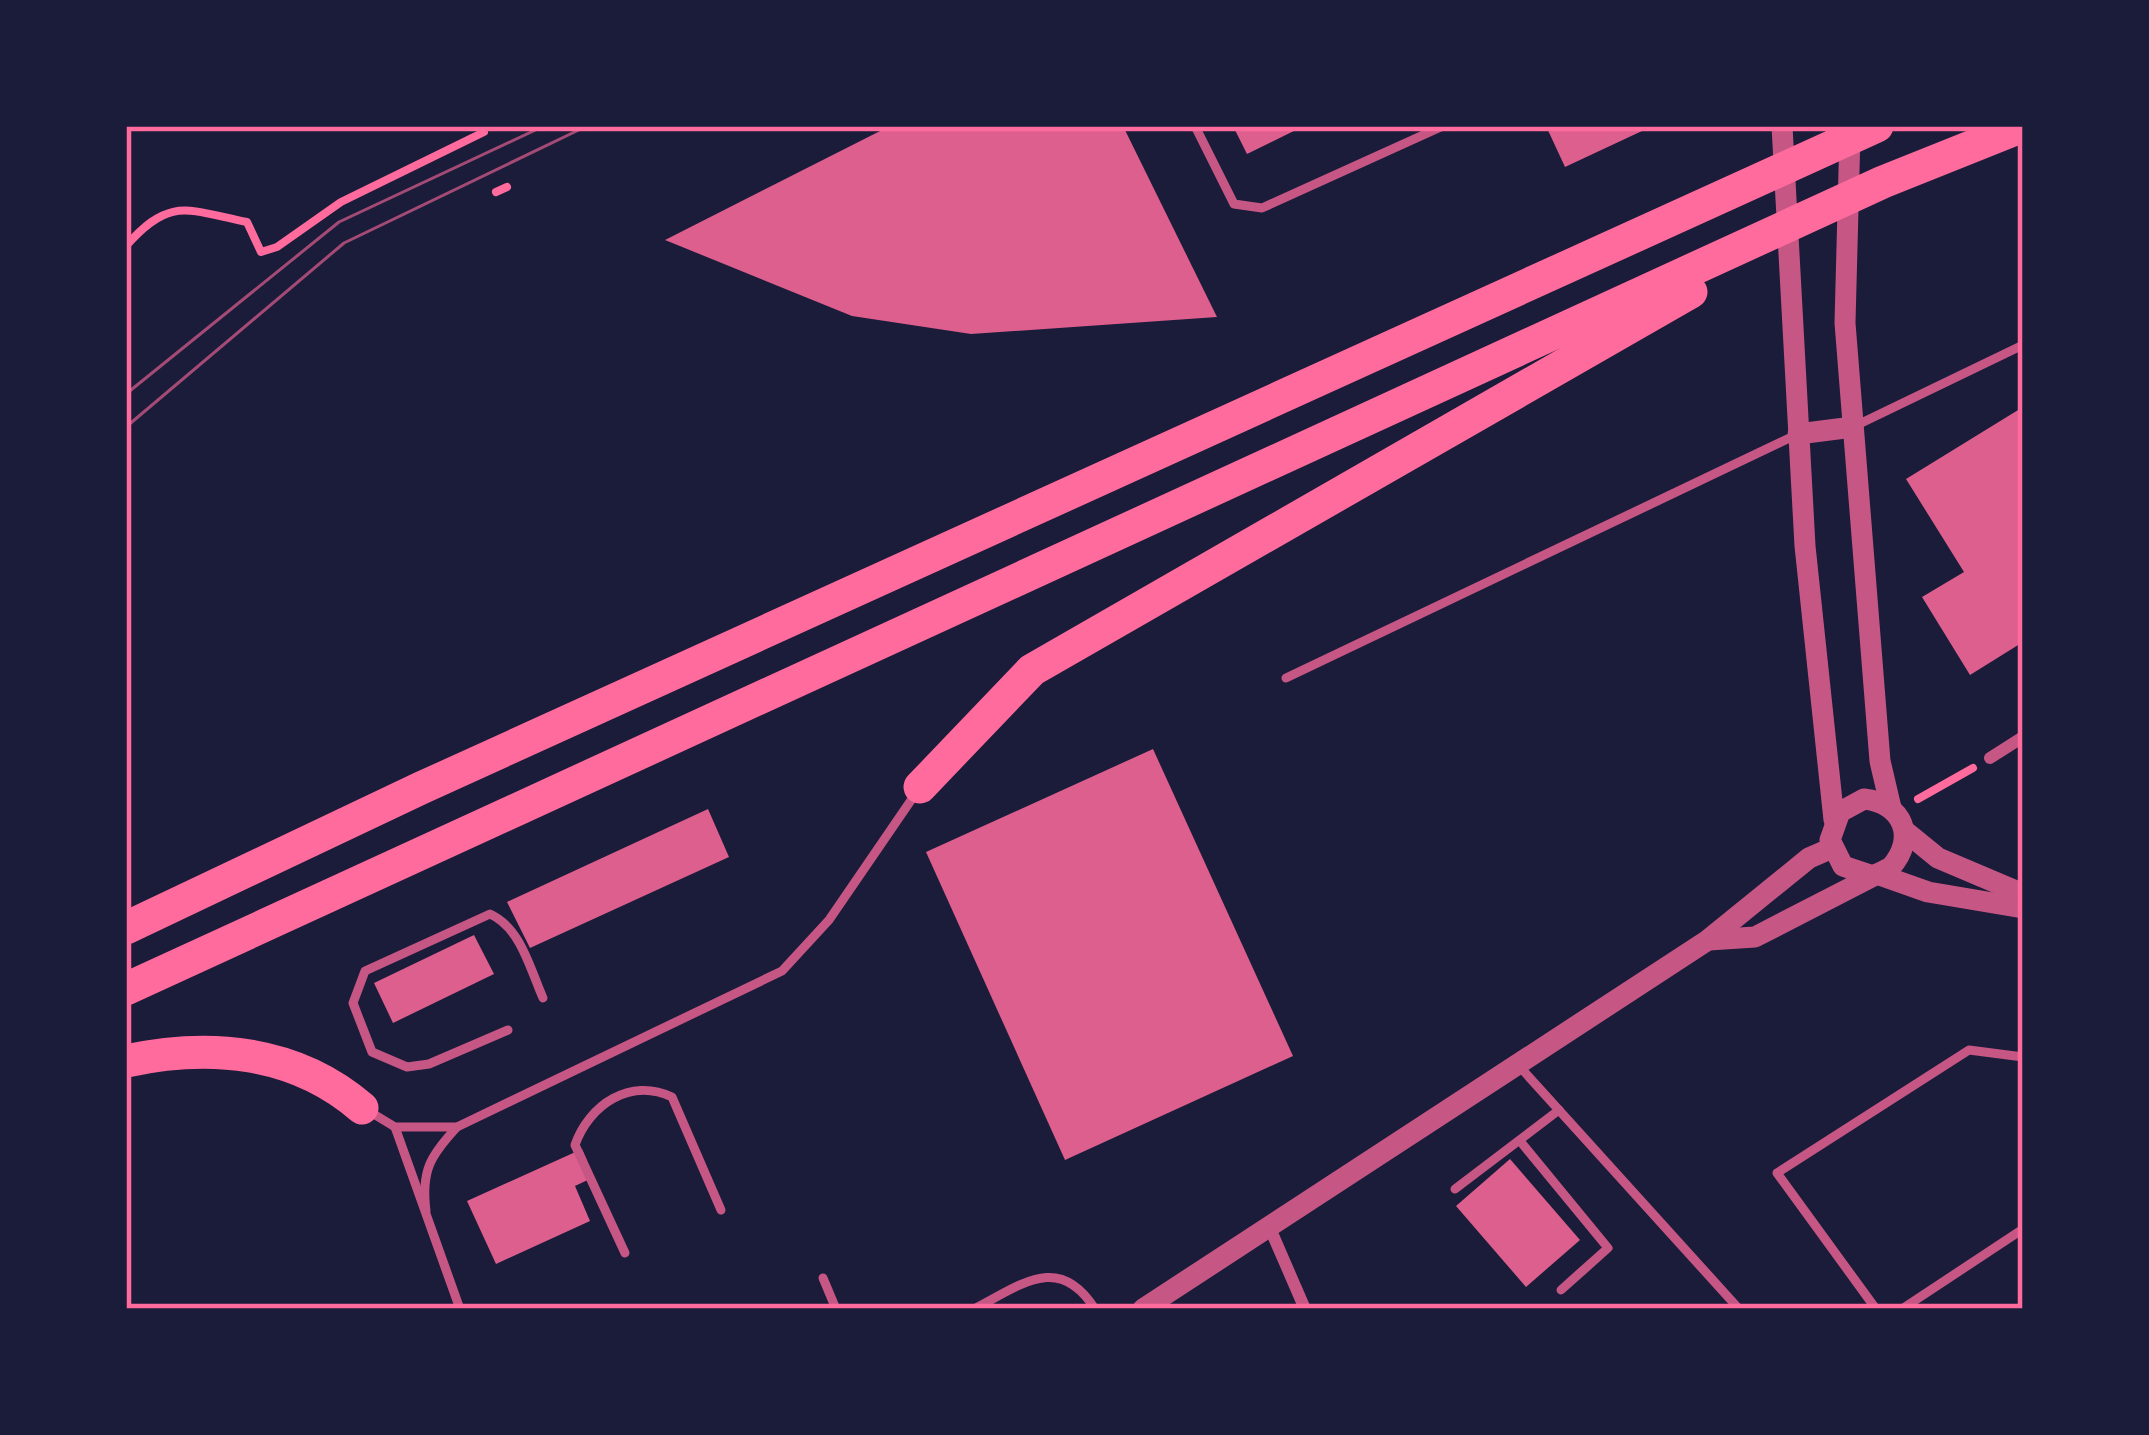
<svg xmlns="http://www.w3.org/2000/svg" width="2149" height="1435" font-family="'Exo 2',sans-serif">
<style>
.building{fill:#dd5f8e}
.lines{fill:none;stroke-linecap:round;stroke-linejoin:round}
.path{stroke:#ff6b9d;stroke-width:8}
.service{stroke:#c65784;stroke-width:9}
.minor{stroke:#c65784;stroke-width:12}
.tertiary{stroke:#c65784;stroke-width:21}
.trunk{stroke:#ff6b9d;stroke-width:33}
.tram{stroke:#a44b75;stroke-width:3}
.neatline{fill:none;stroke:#ff6b9d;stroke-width:4.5}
</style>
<rect width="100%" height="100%" fill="#1b1b3a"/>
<g class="building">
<path d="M 890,126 L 1123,126 L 1217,317 L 971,334 L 852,316 L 665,240 Z"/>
<path d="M 1233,126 L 1304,126 L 1247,154 Z"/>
<path d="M 1546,126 L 1640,126 L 1642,131 L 1565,167 Z"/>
<path d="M 2023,407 L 2023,642 L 1970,675 L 1922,597 L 1964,572 L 1906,479 Z"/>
<path d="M 1153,749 L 1293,1056 L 1065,1160 L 926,852 Z"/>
<path d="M 708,809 L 729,857 L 530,948 L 507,902 Z"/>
<path d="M 474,935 L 494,974 L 393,1023 L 374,983 Z"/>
<path d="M 582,1149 L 594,1177 L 575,1186 L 590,1221 L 496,1264 L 467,1201 Z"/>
<path d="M 1510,1159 L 1580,1240 L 1526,1287 L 1456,1206 Z"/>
</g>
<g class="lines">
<g class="path">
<path d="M 496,192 L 507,187"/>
<path d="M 126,246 C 170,196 187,210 247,222 L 261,252 L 277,247 L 341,202 L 484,132"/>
<path d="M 1918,799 L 1973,768"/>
</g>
<g class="service">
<path d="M 1195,126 L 1234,204 L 1262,208 L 1443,126"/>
<path d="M 1853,427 L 2023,345"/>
<path d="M 1286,678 L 1798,434"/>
<path d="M 508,1030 L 429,1064 L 407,1067 L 372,1052 L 353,1003 L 365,971 L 490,914 C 521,928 530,969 543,998"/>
<path d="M 1520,1067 L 1739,1309"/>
<path d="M 367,1110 L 395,1127 L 457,1127 L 782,971 L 829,920 L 916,793"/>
<path d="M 395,1127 L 460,1309"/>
<path d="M 1520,1141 L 1608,1248 L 1561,1290"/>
<path d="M 1455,1189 L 1559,1110"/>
<path d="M 426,1211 C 421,1171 430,1156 457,1127"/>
<path d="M 625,1253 L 575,1145 C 589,1105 630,1077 672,1097 L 721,1210"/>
<path d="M 823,1278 L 836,1309"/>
<path d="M 974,1309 C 1021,1285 1059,1252 1095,1309"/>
<path d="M 1876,1309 L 1777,1173 L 1969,1050 L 2023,1057"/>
<path d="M 1902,1309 L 2023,1229"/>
</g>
<g class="minor">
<path d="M 1990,758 L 2023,737"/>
<path d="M 1269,1226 L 1305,1309"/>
</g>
<g class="tertiary">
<path d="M 1782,126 L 1805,546 L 1834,820"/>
<path d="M 1850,133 L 1845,323 L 1880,761 L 1891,808"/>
<path d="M 1798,434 L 1853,427"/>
<path d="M 1906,832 L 1938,858 L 2023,894"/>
<path d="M 1877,874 L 1928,892 L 2023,908"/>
<path d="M 1709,940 L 1755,937 L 1891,867 C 1917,838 1903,803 1864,799 L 1840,812 L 1830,840 L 1843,866 L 1870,875"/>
<path d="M 1143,1309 L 1708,940 L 1809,858 L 1832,848"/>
</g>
<g class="trunk">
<path d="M 920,787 L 1032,670 L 1691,292"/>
<path d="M 126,928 L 421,788 L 1877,126"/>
<path d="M 126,989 L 1883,182 L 2023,126"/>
<path d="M 126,1061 C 209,1043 295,1050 362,1108"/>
</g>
<g class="tram">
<path d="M 126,394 L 339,222 L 544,126"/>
<path d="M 126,427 L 344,243 L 587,126"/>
</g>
</g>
<rect width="2149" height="1435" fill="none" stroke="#1b1b3a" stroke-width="258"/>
<rect x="129" y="129" width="1891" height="1177" class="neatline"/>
</svg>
